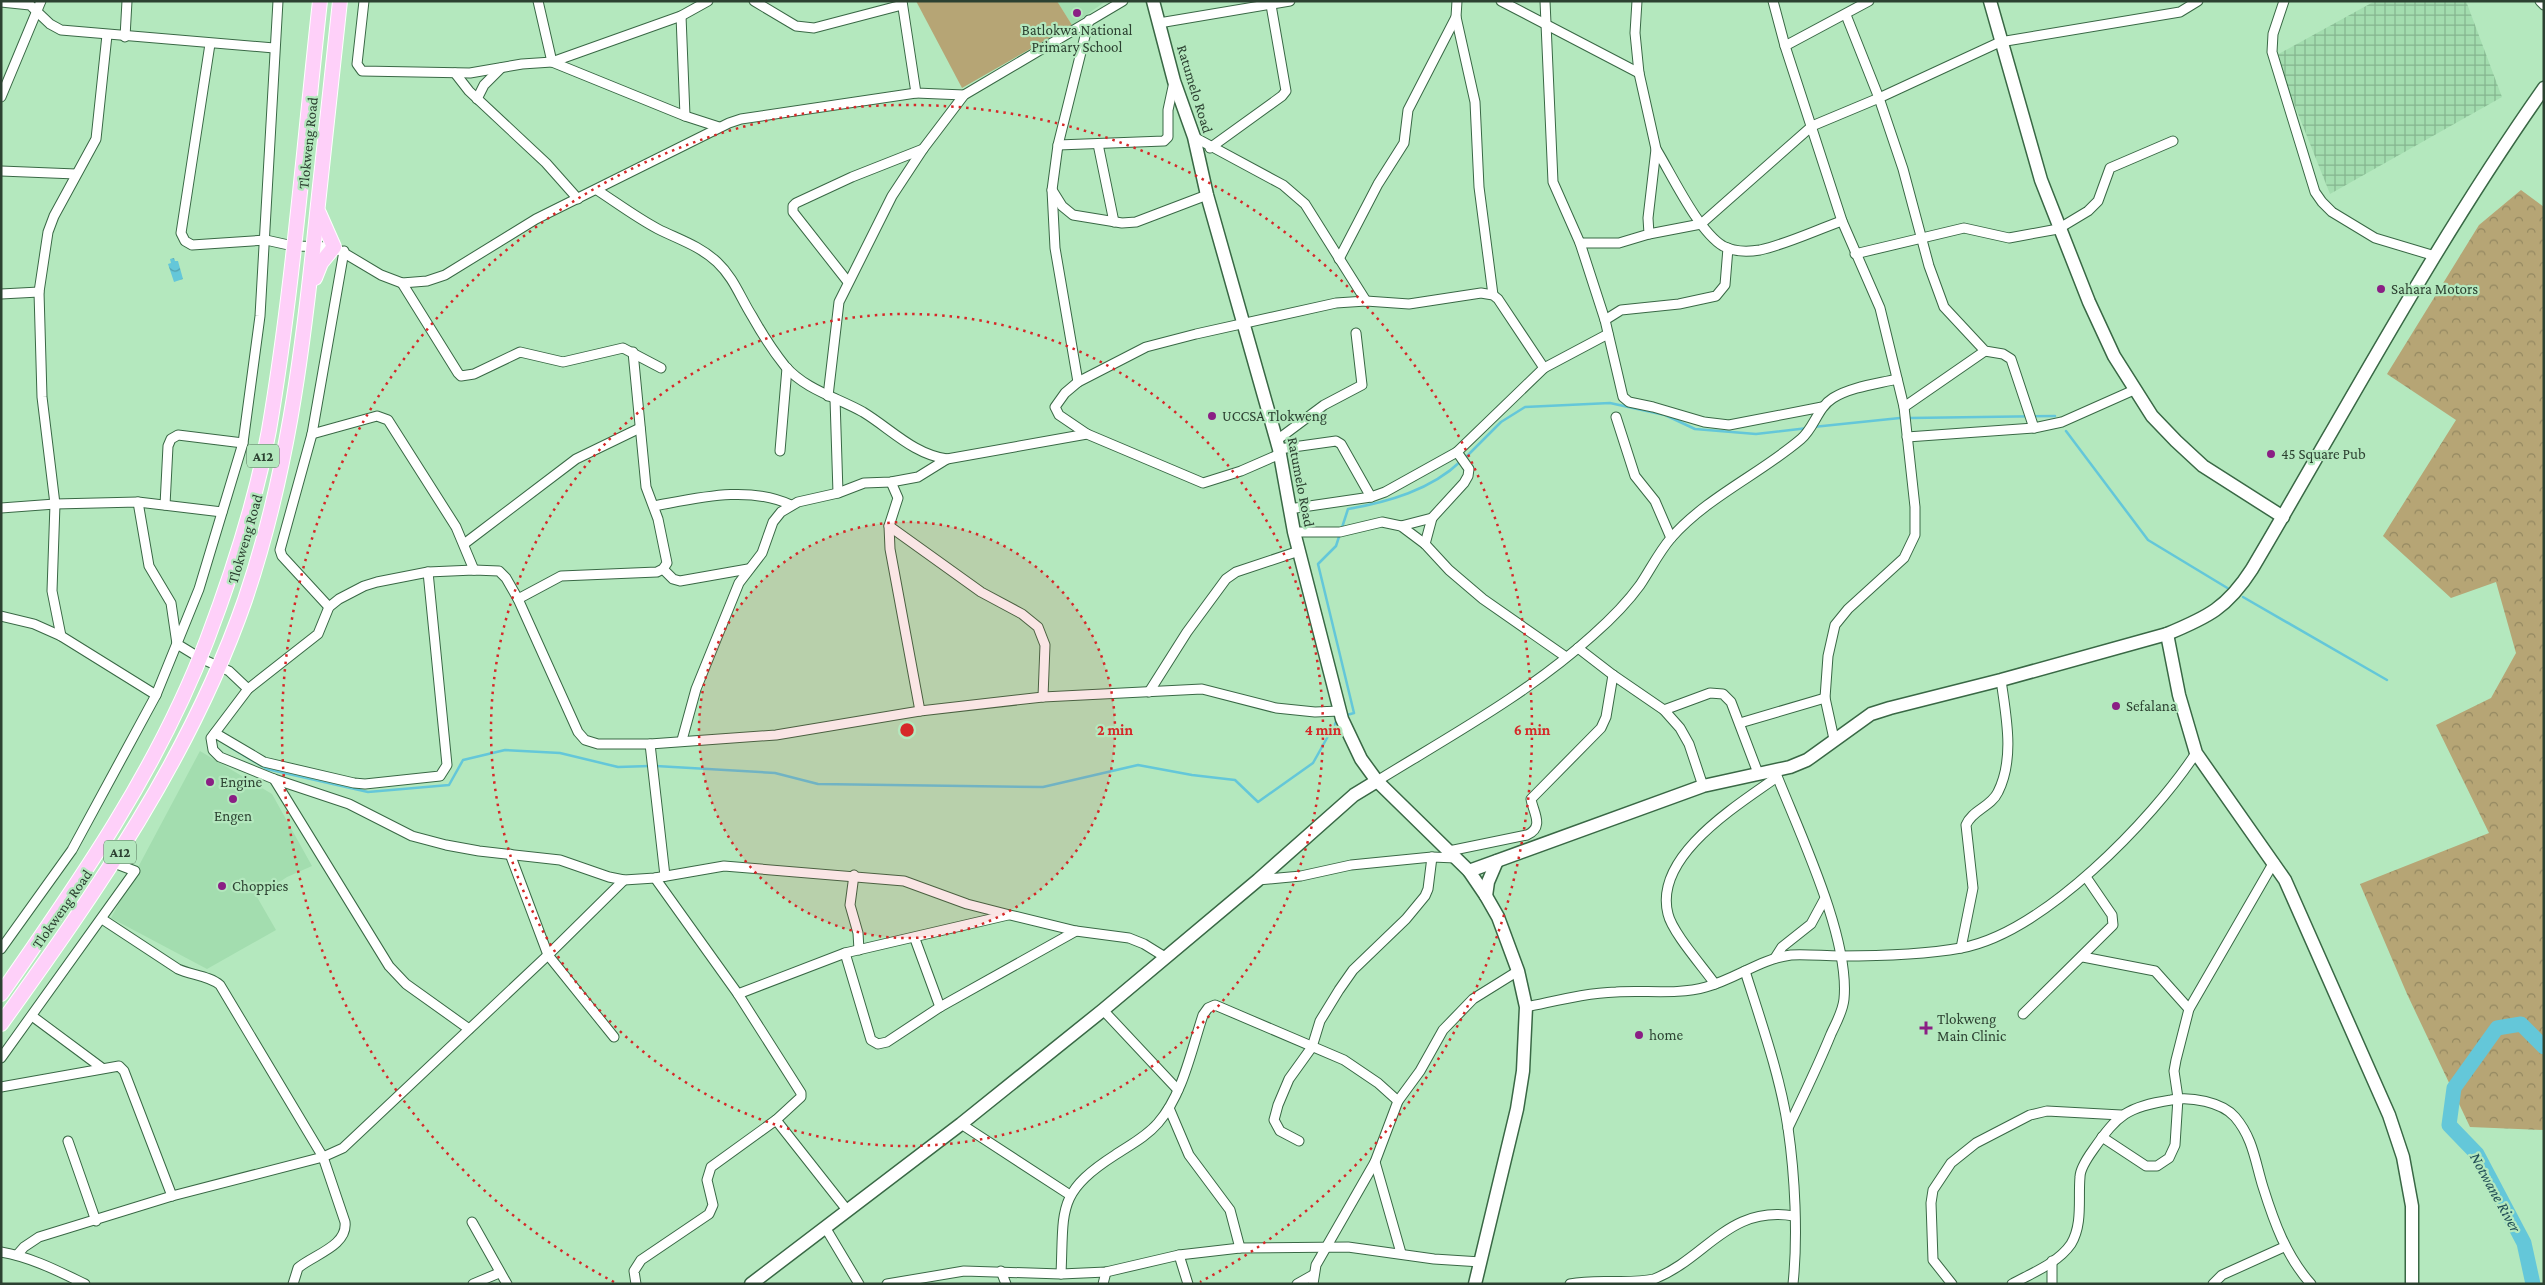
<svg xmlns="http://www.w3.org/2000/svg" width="2545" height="1285" font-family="'Crimson Pro',serif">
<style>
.built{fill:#a3ddaf}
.industrial{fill:url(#industrial-grid)}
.forest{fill:url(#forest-crowns)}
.park{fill:#b6a575}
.water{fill:url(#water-waves)}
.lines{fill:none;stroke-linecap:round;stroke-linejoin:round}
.stream{stroke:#64c7d9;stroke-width:2.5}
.river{stroke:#64c7d9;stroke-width:15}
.street-casing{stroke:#396845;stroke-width:11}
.secondary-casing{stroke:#396845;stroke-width:15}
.primary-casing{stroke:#fff;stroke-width:16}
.street{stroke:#fff;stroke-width:9}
.secondary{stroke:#fff;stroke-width:12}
.primary{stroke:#fed0f9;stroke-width:14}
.ring{fill:none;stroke:#d62828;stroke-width:2.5;stroke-dasharray:2.5 5}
.poi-dot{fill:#8a1f84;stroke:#b4e8be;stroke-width:2}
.labels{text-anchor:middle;stroke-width:4.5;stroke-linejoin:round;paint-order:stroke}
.shield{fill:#b4e8be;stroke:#55735b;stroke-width:1}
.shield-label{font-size:14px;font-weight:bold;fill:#2c4131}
.poi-label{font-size:15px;fill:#2c4131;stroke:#b4e8be;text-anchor:start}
.street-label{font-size:15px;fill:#2c4131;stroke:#b4e8be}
.water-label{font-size:16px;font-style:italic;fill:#224e56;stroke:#b4e8be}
.centre{fill:#d62828;stroke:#b4e8be;stroke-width:2.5}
.ring-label{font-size:15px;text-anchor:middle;font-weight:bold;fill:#d62828;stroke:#b4e8be;stroke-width:4.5;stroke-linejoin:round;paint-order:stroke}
</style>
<defs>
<pattern id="industrial-grid" width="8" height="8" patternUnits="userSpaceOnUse" patternTransform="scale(1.25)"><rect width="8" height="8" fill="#a3ddaf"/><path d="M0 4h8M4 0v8" fill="none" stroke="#85b58f"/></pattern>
<pattern id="forest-crowns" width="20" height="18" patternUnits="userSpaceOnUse" patternTransform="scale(1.25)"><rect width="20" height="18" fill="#b6a575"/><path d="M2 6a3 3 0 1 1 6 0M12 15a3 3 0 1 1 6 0" fill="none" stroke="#948861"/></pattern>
<pattern id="water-waves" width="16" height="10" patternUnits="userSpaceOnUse" patternTransform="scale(1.25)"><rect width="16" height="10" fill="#64c7d9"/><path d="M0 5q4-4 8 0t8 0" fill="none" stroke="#53a3b1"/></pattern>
</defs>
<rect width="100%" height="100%" fill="#b4e8be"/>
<g class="built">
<path d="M 1057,1 L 1106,1 L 1072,25 Z"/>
<path d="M 200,751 L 272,794 L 312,866 L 287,877 L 257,897 L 276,930 L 207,969 L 111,918 Z"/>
</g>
<path class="industrial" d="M 2375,1 L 2466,1 L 2502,97 L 2330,194 L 2275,56 Z"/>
<path class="forest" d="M 2521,190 L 2544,207 L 2544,1130 L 2470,1127 L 2407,994 L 2360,884 L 2489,833 L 2436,725 L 2491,698 L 2516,653 L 2496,582 L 2451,598 L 2383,536 L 2456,420 L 2387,374 L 2479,225 Z"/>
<path class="park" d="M 916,1 L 1057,1 L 1072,25 L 962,88 Z"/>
<path class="water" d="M 174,258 L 175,261 L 178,261 L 183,279 L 174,282 L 168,264 L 171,263 L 170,259 Z"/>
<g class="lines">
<g class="stream">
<path d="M 1910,418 L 2055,416"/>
<path d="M 1813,427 L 1900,418"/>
<path d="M 2066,431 L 2148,540 L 2229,589"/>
<path d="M 1465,458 L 1501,422 L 1525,407 L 1610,403 L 1665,415 L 1695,429 L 1756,434 L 1808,428"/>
<path d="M 2243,597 L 2387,680"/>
<path d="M 1347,715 L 1354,713 L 1318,564 L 1336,546 L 1348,509 C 1388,502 1431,490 1461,461"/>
<path d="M 230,747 L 267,769 L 368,792 L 449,785 L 463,760 L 505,750 L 560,753 L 618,767 L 650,766"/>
<path d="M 656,766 L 775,773 L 818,784 L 1043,787 L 1138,765 L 1192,775 L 1235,780 L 1258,802 L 1313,763 L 1336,722"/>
</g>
<path class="river" d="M 2533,1284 L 2524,1243 L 2477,1154 L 2449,1125 L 2454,1088 L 2497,1028 L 2521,1024 L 2544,1047"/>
<defs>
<g id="street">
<path d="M 364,1 L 357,64 L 362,71 L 470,73 L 522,64 L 552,62 L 681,16 L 708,1"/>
<path d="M 538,1 L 552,62 L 685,116 L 719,127"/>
<path d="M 754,1 L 796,26 L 814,28 L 902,5"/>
<path d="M 902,1 L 916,93 L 964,95"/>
<path d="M 1501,1 L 1639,73"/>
<path d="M 1545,1 L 1553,182 L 1580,243 L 1605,320 L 1623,397 L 1629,402 L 1653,407 L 1704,422 L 1729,425 L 1822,407"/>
<path d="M 1773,1 L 1785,46 L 1842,221 L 1880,308 L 1904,407 L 1915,507 L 1915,535 L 1904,558 L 1848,609 L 1835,625 L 1828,656 L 1825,698 L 1834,739"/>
<path d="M 2284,1 L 2273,34 L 2272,52 L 2315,192 L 2322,202 L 2332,212 L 2375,238 L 2435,256"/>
<path d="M 2540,1 L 2544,5"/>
<path d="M 1,2 L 30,5 L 50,24 L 61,30 L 274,48"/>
<path d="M 1846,15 L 1879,98 L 1903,169 L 1929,266 L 1944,307 L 1985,351 L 2003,354 L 2011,359 L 2034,428"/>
<path d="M 681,16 L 685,116"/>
<path d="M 1456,17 L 1475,102 L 1479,187 L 1493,295"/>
<path d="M 1159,23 L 1290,1"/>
<path d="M 125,37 L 127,1"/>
<path d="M 210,44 L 181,233 L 185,241 L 192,245 L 266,240 L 293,246 L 334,247 L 381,275 L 402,283 L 427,281 L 445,275 L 536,219 L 729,123 L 741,119 L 916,93"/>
<path d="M 1785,46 L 1869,1"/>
<path d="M 455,73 L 469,91 L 546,163 L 578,199"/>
<path d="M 1,97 L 41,1"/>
<path d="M 477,99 L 484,85 L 501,68"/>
<path d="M 1194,137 L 1283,185 L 1305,204 L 1366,301"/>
<path d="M 1098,144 L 1114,222"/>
<path d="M 1058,145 L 1164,141 L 1168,137 L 1168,110 L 1174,82"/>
<path d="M 1210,148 L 1282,96 L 1286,91 L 1271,5"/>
<path d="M 1656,149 C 1672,175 1698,231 1723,246 C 1734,252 1747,252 1760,250 C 1787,244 1816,230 1842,221"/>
<path d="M 1,171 L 76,174"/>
<path d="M 597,190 C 617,203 637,218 658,229 C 678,239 700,246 717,262 C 734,278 740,297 752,316 C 761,332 773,351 785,366 C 806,390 836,397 863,412 C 891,429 913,454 947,459 L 1087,434 L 1203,483 L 1241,471 L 1280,454"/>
<path d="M 1052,190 L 1062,206 L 1073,215 L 1122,223 L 1136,222 L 1207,195"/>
<path d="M 1649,234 L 1701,224 L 1812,126 L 1879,98 L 2000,42 L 2180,12 L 2198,1"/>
<path d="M 1580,243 L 1619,243 L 1649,234 L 1648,218 L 1656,149 L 1639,73 L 1635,33 L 1637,1"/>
<path d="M 1855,254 L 1964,228 L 2009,238 L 2058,229 L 2088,211 L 2098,201 L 2110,168 L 2173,141"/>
<path d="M 1339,259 L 1378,184 L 1404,143 L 1408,110 L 1456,17 L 1457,1"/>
<path d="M 848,282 L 793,212 L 793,206 L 796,203 L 852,177 L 923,149"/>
<path d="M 402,283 L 458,373 L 461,376 L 474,374 L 520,352 L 563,362 L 623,348 L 661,368"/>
<path d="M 1,294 L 39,292"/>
<path d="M 1605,320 L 1621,310 L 1679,304 L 1716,296 L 1725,285 L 1728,248"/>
<path d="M 1078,382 L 1146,347 L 1196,334 L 1336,303 L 1366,301 L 1409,304 L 1481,293 L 1493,295 L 1498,299 L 1544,368"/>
<path d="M 828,396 L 839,302 L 892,196 L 923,149 L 964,95 L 1123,1"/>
<path d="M 835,399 L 838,493"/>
<path d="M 1904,407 L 1985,351"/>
<path d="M 1616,417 L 1635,476 L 1655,501 L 1671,538"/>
<path d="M 312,434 L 377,416 L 388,420 L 456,527 L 474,570"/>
<path d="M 1087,434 L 1059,415 L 1055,407 L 1065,393 L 1078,382 L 1055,248 L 1052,190 L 1058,145 L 1089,20"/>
<path d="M 1907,437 L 2034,428 L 2062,422 L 2134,390"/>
<path d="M 1277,440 L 1324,405 L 1362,385 L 1356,333"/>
<path d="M 1279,449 L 1336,441 L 1341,444 L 1371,497"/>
<path d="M 780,451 L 787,368"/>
<path d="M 891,482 L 898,498 L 889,526 L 890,549 L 920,711"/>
<path d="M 138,502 L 149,566 L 171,603 L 177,644 L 200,658 L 229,671 L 248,689"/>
<path d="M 165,505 L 168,446 L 171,439 L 178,435 L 243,443"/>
<path d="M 654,506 C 698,498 748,485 791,505"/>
<path d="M 1,508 L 55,504 L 138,502 L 222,512"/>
<path d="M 1289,509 L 1371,497 L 1385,492 L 1457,452 L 1544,368 L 1608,334"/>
<path d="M 889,526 L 981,592 L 1022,614 L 1038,627 L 1045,645 L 1043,697"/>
<path d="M 1401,526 L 1432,518 L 1464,483 L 1468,476 L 1469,469 L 1457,452"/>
<path d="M 1294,532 L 1340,532 L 1382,522 L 1401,526 L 1425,544 L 1449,570 L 1483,599 L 1566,657"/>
<path d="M 464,544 L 576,459 L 640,428"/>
<path d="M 1425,544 L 1432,518"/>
<path d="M 663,569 L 673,579 L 680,581 L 748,569"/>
<path d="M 518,599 L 561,576 L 657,572 L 663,569 L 667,563 L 658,519 L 646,487 L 633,352"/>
<path d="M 329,607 L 282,556 L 280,550 L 312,434 L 344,251"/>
<path d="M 1,616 L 34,624 L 61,636 L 156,695"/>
<path d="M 61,636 L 52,591 L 55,504 L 42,397 L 39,292 L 48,232 L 54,216 L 96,139 L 107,35"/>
<path d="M 1578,648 L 1613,675 L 1664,710 L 1680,728 L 1689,744 L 1703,786"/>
<path d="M 1149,692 L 1187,632 L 1226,579 L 1236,572 L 1299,551"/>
<path d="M 1664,710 L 1710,693 L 1723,694 L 1731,702 L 1758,773"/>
<path d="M 1740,723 L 1825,698"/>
<path d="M 215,733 L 264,762 L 354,783 L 365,784 L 440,776 L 447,765 L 428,572"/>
<path d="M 682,740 L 696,689 L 739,583 L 762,553 L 773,522 L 781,512 L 798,502 L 838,493 L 864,483 L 891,482 L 918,477 L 947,459"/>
<path d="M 650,744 L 665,876"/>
<path d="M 1775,771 C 1798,830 1850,937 1844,999 C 1843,1011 1836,1023 1831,1034 C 1818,1066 1803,1097 1788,1128"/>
<path d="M 274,779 L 389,966 L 406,984 L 469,1029"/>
<path d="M 1377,781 C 1450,736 1529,693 1593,635 C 1610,620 1627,603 1640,585 C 1650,570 1659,552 1671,538 C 1707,497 1760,474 1801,439 C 1815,427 1817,408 1833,398 C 1851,387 1876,384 1897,379"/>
<path d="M 1449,851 L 1527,835 C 1545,827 1533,812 1531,799 L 1601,728 L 1606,717 L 1613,675"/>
<path d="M 510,854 L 548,955 L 614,1037"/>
<path d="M 854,875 L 850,905 L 858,933 L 859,950"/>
<path d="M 1258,880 L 1301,876 L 1351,865 L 1432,857"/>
<path d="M 102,919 L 178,969 C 191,975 210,976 220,985 L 323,1157 L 345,1222 C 348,1246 313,1255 298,1268 L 293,1284"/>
<path d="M 915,939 L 940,1007"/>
<path d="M 1961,948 L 1973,888 L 1966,825 C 1972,810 1991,807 1998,792 C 2015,758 2006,716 2001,680"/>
<path d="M 1,949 L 72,850 L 156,695 L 199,589 L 243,443 L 260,316 L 278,1"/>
<path d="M 845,953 L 871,1040 L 878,1044 L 887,1042 L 940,1007 L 1076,931"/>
<path d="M 1165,957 L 1144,944 L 1129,938 L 1076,931 L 1010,915 L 967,904 L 904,881 L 724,866 L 655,878 L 624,880 L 609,877 L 560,860 L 479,851 L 446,845 L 412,836 L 349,804 L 274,779 L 220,757 L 213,750 L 211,738 L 248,689 L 318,634 L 329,607 L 339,599 L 364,586 L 377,582 L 428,572 L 474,570 L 499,571 L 506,578 L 518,599 L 578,732 L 585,740 L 598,744 L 650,744 L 776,735 L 920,711 L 1043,697 L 1202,689 L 1276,708 L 1315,712 L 1340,711"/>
<path d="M 2083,957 L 2155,971 L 2189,1009"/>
<path d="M 1775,958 L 1782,947 L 1811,924 L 1824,900"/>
<path d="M 1745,971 C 1761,1022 1780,1075 1788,1128 C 1795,1176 1798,1236 1793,1284"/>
<path d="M 1715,984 C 1703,967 1672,932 1668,914 C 1653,856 1738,805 1777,777"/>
<path d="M 738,994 L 845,953 L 1008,915"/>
<path d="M 1526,1007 C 1556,1001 1585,993 1616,992 C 1645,990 1678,995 1706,987 C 1736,979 1760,959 1791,955 C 1807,954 1824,956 1840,956 C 1880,956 1922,955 1961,948 C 2043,933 2152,820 2196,753"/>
<path d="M 1103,1010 L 1178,1090"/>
<path d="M 2023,1014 L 2113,925 L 2112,915 L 2086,877"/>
<path d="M 32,1016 L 102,1068"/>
<path d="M 1,1058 L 135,871 L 114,863"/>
<path d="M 1,1087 L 119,1066 L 124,1071 L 172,1196"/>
<path d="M 1169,1108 L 1189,1155 L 1230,1210 L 1240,1248"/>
<path d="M 776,1120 L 847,1210"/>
<path d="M 961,1124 L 1070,1195"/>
<path d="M 2102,1137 L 2146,1166 L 2157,1166 L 2169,1158 L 2175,1145 L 2178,1098 L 2174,1071 L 2176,1060 L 2189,1009 L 2274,862"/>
<path d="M 68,1141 L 96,1221"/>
<path d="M 1299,1141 L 1280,1131 L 1274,1120 L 1278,1105 L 1289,1079 L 1312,1047 L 1320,1021 L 1339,990 L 1353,970 L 1406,919 L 1425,896 L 1428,889 L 1432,857 L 1456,858"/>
<path d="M 1375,1162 L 1401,1253"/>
<path d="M 472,1222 L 507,1284"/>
<path d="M 825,1227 L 859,1284"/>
<path d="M 1,1252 C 31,1257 58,1271 85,1284"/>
<path d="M 17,1255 L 24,1247 L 39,1237 L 172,1196 L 323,1157 L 343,1148 L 548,955 L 624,880"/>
<path d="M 1179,1255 L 1188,1284"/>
<path d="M 1001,1271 L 1006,1284"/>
<path d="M 1061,1274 C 1064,1209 1056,1193 1115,1155 C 1130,1145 1146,1137 1158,1123 C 1183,1094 1191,1051 1203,1015 L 1208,1008 L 1215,1005 L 1344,1060 L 1378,1083 L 1398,1101"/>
<path d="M 473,1284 L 499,1273"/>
<path d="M 636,1284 L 634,1271 L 641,1260 L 709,1214 L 713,1205 L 707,1180 L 711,1167 L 776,1120 L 801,1097 L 801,1093 L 738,994 L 655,878"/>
<path d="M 887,1284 L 964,1271 L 1061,1274 L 1106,1272 L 1179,1255 L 1240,1248 L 1348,1247 L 1434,1259 L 1481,1262"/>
<path d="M 1103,1284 L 1106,1272"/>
<path d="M 1297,1284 L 1313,1275"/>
<path d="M 1313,1284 L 1316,1265 L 1375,1162 L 1398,1101 L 1420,1071 L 1443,1030 L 1473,999 L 1518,971"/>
<path d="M 1570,1284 C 1598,1278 1628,1285 1654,1279 C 1707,1258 1728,1205 1794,1216"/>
<path d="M 1952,1284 L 1933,1260 L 1931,1203 L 1933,1190 L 1951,1163 L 1976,1143 L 2030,1115 L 2047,1111 L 2121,1115"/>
<path d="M 2012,1284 C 2032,1273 2058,1263 2071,1244 C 2083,1224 2078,1199 2080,1177 C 2080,1169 2088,1157 2093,1150 C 2118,1114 2127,1107 2171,1100 C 2190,1096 2222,1102 2235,1117 C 2253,1138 2255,1161 2263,1187 C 2274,1222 2286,1256 2311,1284"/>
<path d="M 2052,1284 L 2052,1261"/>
<path d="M 2213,1284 L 2222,1275 L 2284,1247"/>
</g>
<g id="secondary">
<path d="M 1153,1 L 1174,81 L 1194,137 L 1207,195 L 1279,449 L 1294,532 L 1342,719 L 1361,759 L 1377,781 L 1469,871 L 1486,896 L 1498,917 L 1518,971 L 1526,1007 L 1523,1071 L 1517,1109 L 1475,1284"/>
<path d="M 1990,1 L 2041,180 L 2089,302 L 2114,356 L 2152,416 L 2176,441 L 2203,466 L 2283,517"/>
<path d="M 2167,634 L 2179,695 L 2196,753 L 2285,880 L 2389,1115 L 2403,1157 L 2412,1206 L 2412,1284"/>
<path d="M 1469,871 L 1703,786 L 1790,767 L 1807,760 L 1871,714 L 1890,708 L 2001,680 L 2167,634 C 2208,617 2227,608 2252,569 C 2347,408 2436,241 2544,88"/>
<path d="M 1486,896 L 1488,882 L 1497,861"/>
<path d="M 751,1284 L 961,1124 L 1103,1010 L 1258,880 L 1354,795 L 1377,781"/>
</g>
<g id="primary">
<path d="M 315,278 L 321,263 L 334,247 L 319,213"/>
<path d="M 1,994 C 80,881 158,769 207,640 C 232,574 256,500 269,430 C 293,289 304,144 320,1"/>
<path d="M 1,1024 C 97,890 190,758 245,600 C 286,479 302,358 315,232 C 323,155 332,78 340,1"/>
</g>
</defs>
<use href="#street" class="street-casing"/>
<use href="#secondary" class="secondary-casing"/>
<use href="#primary" class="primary-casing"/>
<use href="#street" class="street"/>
<use href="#secondary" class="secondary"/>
<use href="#primary" class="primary"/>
</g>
<circle cx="907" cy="730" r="208" fill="#d62828" fill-opacity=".12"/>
<g class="ring">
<circle cx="907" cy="730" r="208"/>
<circle cx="907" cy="730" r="416"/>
<path d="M614 1282A625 625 0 1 1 1200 1282"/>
</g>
<g class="poi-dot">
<circle cx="1077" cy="13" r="5"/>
<circle cx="2381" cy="289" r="5"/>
<circle cx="1212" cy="416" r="5"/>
<circle cx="2271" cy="454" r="5"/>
<circle cx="2116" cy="706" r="5"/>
<circle cx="210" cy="782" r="5"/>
<circle cx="233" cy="799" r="5"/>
<circle cx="222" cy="886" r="5"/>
<path d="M1923.5 1020.5h5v5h5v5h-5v5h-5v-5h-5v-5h5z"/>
<circle cx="1639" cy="1035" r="5"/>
</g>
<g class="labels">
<g class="shield">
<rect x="247" y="444.5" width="32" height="23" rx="4"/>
<rect x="104" y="840.5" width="32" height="23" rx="4"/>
</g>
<g class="shield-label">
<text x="263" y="461">A12</text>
<text x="120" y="857">A12</text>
</g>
<g class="poi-label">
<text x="1077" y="35" text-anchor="middle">Batlokwa National<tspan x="1077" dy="17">Primary School</tspan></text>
<text x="2391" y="294">Sahara Motors</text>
<text x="1222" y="421">UCCSA Tlokweng</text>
<text x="2281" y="459">45 Square Pub</text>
<text x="2126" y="711">Sefalana</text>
<text x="220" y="787">Engine</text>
<text x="233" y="821" text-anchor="middle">Engen</text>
<text x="232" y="891">Choppies</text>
<text x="1937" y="1024">Tlokweng<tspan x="1937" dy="17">Main Clinic</tspan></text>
<text x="1649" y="1040">home</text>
</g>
<g class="street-label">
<text transform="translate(1195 89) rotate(73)" y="5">Ratumelo Road</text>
<text transform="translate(308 143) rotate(-84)" y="5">Tlokweng Road</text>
<text transform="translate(1301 482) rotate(79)" y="5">Ratumelo Road</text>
<text transform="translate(245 539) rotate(-74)" y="5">Tlokweng Road</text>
<text transform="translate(62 909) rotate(-55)" y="5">Tlokweng Road</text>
</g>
<g class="water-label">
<text transform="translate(2496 1192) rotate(61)" y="6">Notwane River</text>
</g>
</g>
<circle cx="907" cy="730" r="8" class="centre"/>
<g class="ring-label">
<text x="1115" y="735">2 min</text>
<text x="1323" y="735">4 min</text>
<text x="1532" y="735">6 min</text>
</g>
<rect width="2545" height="1285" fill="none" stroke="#2c4131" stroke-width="5"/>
</svg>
